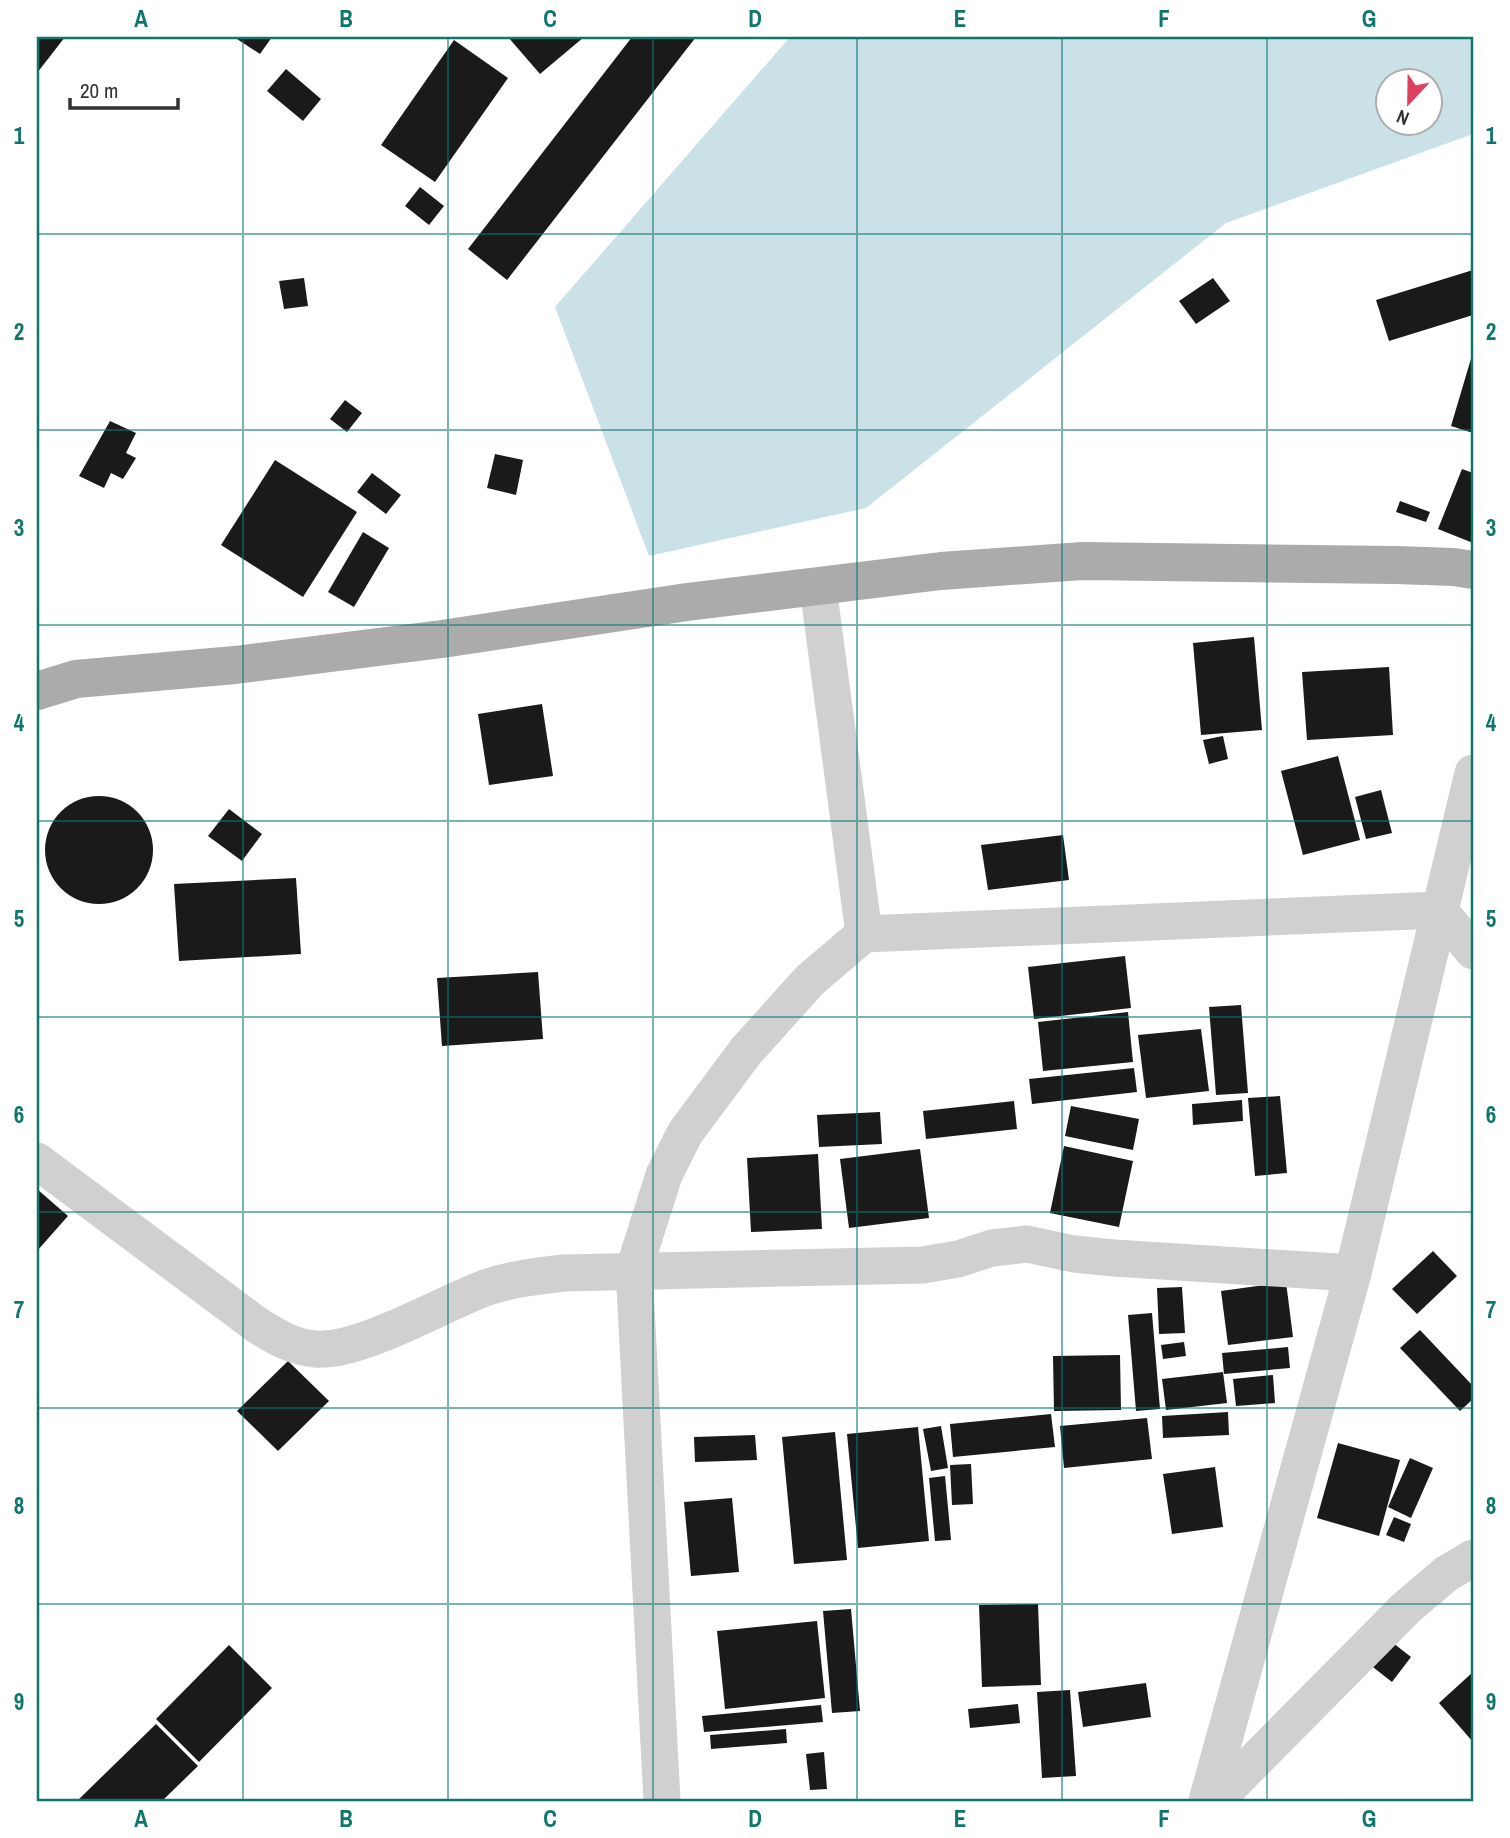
<svg xmlns="http://www.w3.org/2000/svg" width="1510" height="1838" font-family="'Archivo Narrow',sans-serif">
<style>
.water{fill:#cae1e8;fill-rule:evenodd}
.building{fill:#1a1a1a}
.lines{fill:none;stroke-linecap:round;stroke-linejoin:round}
.street{stroke:#d0d0d0;stroke-width:37}
.primary{stroke:#ababab;stroke-width:38}
.grid{fill:none;stroke:#0f766e;stroke-width:2;stroke-opacity:0.55}
.neatline{fill:none;stroke:#0f766e;stroke-width:2.5}
.grid-label{font-size:23px;text-anchor:middle;font-weight:bold;fill:#0f766e}
</style>
<rect width="100%" height="100%" fill="#fff"/>
<path class="water" d="M 790,37 L 1473,37 L 1473,134 L 1226,223 L 866,508 L 649,556 L 555,307 ZM 1388,80 L 1430,80 L 1430,122 L 1388,122 Z"/>
<g class="building">
<path d="M 37,37 L 65,37 L 37,73 Z"/>
<path d="M 234,37 L 272,37 L 260,54 Z"/>
<path d="M 508,37 L 584,37 L 540,74 Z"/>
<path d="M 632,37 L 696,37 L 507,280 L 468,249 Z"/>
<path d="M 454,40 L 508,78 L 435,182 L 381,145 Z"/>
<path d="M 286,69 L 321,99 L 303,121 L 267,91 Z"/>
<path d="M 420,187 L 444,206 L 429,225 L 405,206 Z"/>
<path d="M 1473,270 L 1473,315 L 1389,341 L 1376,300 Z"/>
<path d="M 304,278 L 308,306 L 284,309 L 279,281 Z"/>
<path d="M 1213,278 L 1230,301 L 1196,324 L 1179,301 Z"/>
<path d="M 1473,352 L 1473,433 L 1451,426 Z"/>
<path d="M 345,400 L 362,413 L 347,432 L 330,419 Z"/>
<path d="M 110,421 L 136,433 L 126,453 L 136,458 L 123,479 L 111,473 L 104,488 L 79,476 Z"/>
<path d="M 495,454 L 523,460 L 516,495 L 487,488 Z"/>
<path d="M 275,460 L 357,512 L 303,597 L 221,545 Z"/>
<path d="M 1462,469 L 1473,473 L 1473,543 L 1438,529 Z"/>
<path d="M 372,473 L 401,495 L 386,514 L 357,492 Z"/>
<path d="M 1400,501 L 1430,512 L 1426,522 L 1396,512 Z"/>
<path d="M 363,532 L 389,548 L 354,607 L 328,592 Z"/>
<path d="M 1254,637 L 1262,730 L 1201,735 L 1193,643 Z"/>
<path d="M 1389,667 L 1393,735 L 1307,740 L 1302,672 Z"/>
<path d="M 542,704 L 553,776 L 489,785 L 478,714 Z"/>
<path d="M 1223,736 L 1228,759 L 1209,764 L 1203,740 Z"/>
<path d="M 1338,756 L 1360,840 L 1303,855 L 1281,771 Z"/>
<path d="M 1381,790 L 1392,833 L 1366,839 L 1355,797 Z"/>
<circle cx="99" cy="850" r="54"/>
<path d="M 229,809 L 262,834 L 242,861 L 208,836 Z"/>
<path d="M 1063,835 L 1069,880 L 988,890 L 981,845 Z"/>
<path d="M 296,878 L 301,954 L 179,961 L 174,884 Z"/>
<path d="M 1125,956 L 1131,1008 L 1034,1019 L 1028,967 Z"/>
<path d="M 538,972 L 543,1039 L 442,1046 L 437,978 Z"/>
<path d="M 1241,1005 L 1248,1093 L 1216,1095 L 1209,1007 Z"/>
<path d="M 1128,1012 L 1133,1062 L 1043,1071 L 1038,1022 Z"/>
<path d="M 1201,1029 L 1209,1091 L 1146,1098 L 1138,1035 Z"/>
<path d="M 1134,1068 L 1137,1092 L 1032,1104 L 1029,1079 Z"/>
<path d="M 1280,1096 L 1287,1173 L 1255,1176 L 1248,1098 Z"/>
<path d="M 1242,1100 L 1243,1121 L 1193,1125 L 1192,1104 Z"/>
<path d="M 1014,1101 L 1017,1129 L 926,1139 L 923,1111 Z"/>
<path d="M 1071,1106 L 1139,1119 L 1133,1150 L 1065,1136 Z"/>
<path d="M 880,1112 L 882,1144 L 819,1147 L 817,1115 Z"/>
<path d="M 1064,1146 L 1133,1161 L 1119,1227 L 1050,1213 Z"/>
<path d="M 920,1149 L 929,1218 L 849,1228 L 840,1159 Z"/>
<path d="M 818,1154 L 822,1229 L 751,1232 L 747,1158 Z"/>
<path d="M 37,1189 L 68,1216 L 37,1251 Z"/>
<path d="M 1433,1251 L 1457,1276 L 1417,1314 L 1392,1289 Z"/>
<path d="M 1286,1282 L 1293,1337 L 1228,1345 L 1221,1291 Z"/>
<path d="M 1182,1287 L 1185,1333 L 1159,1334 L 1157,1288 Z"/>
<path d="M 1152,1313 L 1160,1409 L 1136,1411 L 1128,1315 Z"/>
<path d="M 1420,1330 L 1473,1386 L 1473,1399 L 1460,1411 L 1400,1348 Z"/>
<path d="M 1184,1342 L 1186,1356 L 1163,1359 L 1161,1345 Z"/>
<path d="M 1288,1347 L 1290,1368 L 1224,1374 L 1222,1353 Z"/>
<path d="M 1120,1355 L 1121,1410 L 1054,1411 L 1053,1356 Z"/>
<path d="M 288,1361 L 329,1401 L 278,1451 L 237,1411 Z"/>
<path d="M 1223,1372 L 1227,1403 L 1166,1410 L 1162,1379 Z"/>
<path d="M 1273,1375 L 1275,1403 L 1236,1406 L 1233,1379 Z"/>
<path d="M 1228,1412 L 1229,1435 L 1163,1438 L 1162,1416 Z"/>
<path d="M 1051,1414 L 1055,1447 L 953,1457 L 950,1424 Z"/>
<path d="M 1147,1418 L 1152,1459 L 1064,1468 L 1060,1426 Z"/>
<path d="M 941,1426 L 948,1468 L 931,1471 L 923,1429 Z"/>
<path d="M 918,1427 L 929,1541 L 858,1548 L 847,1434 Z"/>
<path d="M 835,1432 L 847,1560 L 794,1564 L 782,1437 Z"/>
<path d="M 755,1435 L 757,1460 L 695,1462 L 694,1437 Z"/>
<path d="M 1338,1443 L 1400,1460 L 1379,1536 L 1317,1518 Z"/>
<path d="M 1410,1458 L 1433,1468 L 1411,1518 L 1388,1507 Z"/>
<path d="M 971,1464 L 973,1504 L 952,1505 L 950,1465 Z"/>
<path d="M 1215,1467 L 1223,1527 L 1172,1534 L 1163,1474 Z"/>
<path d="M 945,1476 L 951,1540 L 935,1541 L 929,1478 Z"/>
<path d="M 732,1498 L 739,1572 L 691,1576 L 684,1502 Z"/>
<path d="M 1394,1517 L 1411,1524 L 1404,1542 L 1386,1535 Z"/>
<path d="M 1038,1604 L 1041,1685 L 982,1687 L 979,1605 Z"/>
<path d="M 851,1609 L 860,1711 L 832,1713 L 823,1611 Z"/>
<path d="M 817,1621 L 825,1698 L 725,1709 L 717,1631 Z"/>
<path d="M 1388,1639 L 1411,1657 L 1392,1682 L 1369,1664 Z"/>
<path d="M 229,1645 L 272,1688 L 199,1762 L 156,1719 Z"/>
<path d="M 1473,1672 L 1473,1742 L 1439,1703 Z"/>
<path d="M 1146,1683 L 1151,1717 L 1083,1727 L 1078,1692 Z"/>
<path d="M 1070,1690 L 1076,1776 L 1042,1778 L 1037,1692 Z"/>
<path d="M 1018,1704 L 1020,1723 L 970,1728 L 968,1709 Z"/>
<path d="M 821,1705 L 823,1722 L 704,1732 L 702,1716 Z"/>
<path d="M 156,1724 L 198,1766 L 162,1801 L 77,1801 Z"/>
<path d="M 786,1729 L 787,1743 L 711,1749 L 710,1735 Z"/>
<path d="M 824,1752 L 827,1789 L 810,1790 L 806,1754 Z"/>
</g>
<g class="lines">
<g class="street">
<path d="M 818,587 L 864,934"/>
<path d="M 37,1161 L 257,1325 C 276,1337 293,1347 315,1349 C 359,1353 442,1304 485,1288 C 511,1279 537,1276 564,1273 L 923,1265 L 958,1259 L 992,1248 L 1027,1244 L 1074,1254 L 1114,1258 L 1353,1273"/>
<path d="M 662,1801 L 634,1269 L 664,1175 L 685,1133 L 746,1051 L 810,980 L 864,934 L 1439,910 L 1473,951"/>
<path d="M 1207,1801 L 1353,1273 L 1473,773"/>
<path d="M 1215,1801 L 1406,1608 L 1446,1574 L 1473,1558"/>
</g>
<path class="primary" d="M 37,691 L 76,679 L 235,665 L 442,639 L 687,602 L 941,571 L 1082,561 L 1395,565 L 1454,567 L 1473,570"/>
</g>
<path class="grid" d="M 243,37 L 243,1801M 448,37 L 448,1801M 653,37 L 653,1801M 857,37 L 857,1801M 1062,37 L 1062,1801M 1267,37 L 1267,1801M 37,234 L 1473,234M 37,430 L 1473,430M 37,625 L 1473,625M 37,821 L 1473,821M 37,1017 L 1473,1017M 37,1212 L 1473,1212M 37,1408 L 1473,1408M 37,1604 L 1473,1604"/>
<rect width="1510" height="1838" fill="none" stroke="#ffffff" stroke-width="77"/>
<g transform="translate(1409 102) rotate(202)"><circle r="33" fill="#ffffff" stroke="#adadad" stroke-width="2"/>
<path d="M0-5L12 26L0 18L-12 26Z" fill="#dc4260"/>
<text y="-10" font-size="19" font-weight="bold" text-anchor="middle" fill="#333333">N</text>
</g>
<path d="M70 98v10h108v-10" fill="none" stroke="#333333" stroke-width="3.5"/>
<text x="80" y="98" font-size="21" fill="#333333" stroke="#ffffff" stroke-width="5" paint-order="stroke">20 m</text>
<rect x="38" y="38" width="1434" height="1762" class="neatline"/>
<g class="grid-label">
<text x="141" y="27">A</text>
<text x="346" y="27">B</text>
<text x="550" y="27">C</text>
<text x="755" y="27">D</text>
<text x="960" y="27">E</text>
<text x="1164" y="27">F</text>
<text x="1369" y="27">G</text>
<text x="19" y="144">1</text>
<text x="1491" y="144">1</text>
<text x="19" y="340">2</text>
<text x="1491" y="340">2</text>
<text x="19" y="536">3</text>
<text x="1491" y="536">3</text>
<text x="19" y="731">4</text>
<text x="1491" y="731">4</text>
<text x="19" y="927">5</text>
<text x="1491" y="927">5</text>
<text x="19" y="1123">6</text>
<text x="1491" y="1123">6</text>
<text x="19" y="1318">7</text>
<text x="1491" y="1318">7</text>
<text x="19" y="1514">8</text>
<text x="1491" y="1514">8</text>
<text x="19" y="1710">9</text>
<text x="1491" y="1710">9</text>
<text x="141" y="1827">A</text>
<text x="346" y="1827">B</text>
<text x="550" y="1827">C</text>
<text x="755" y="1827">D</text>
<text x="960" y="1827">E</text>
<text x="1164" y="1827">F</text>
<text x="1369" y="1827">G</text>
</g>
</svg>
